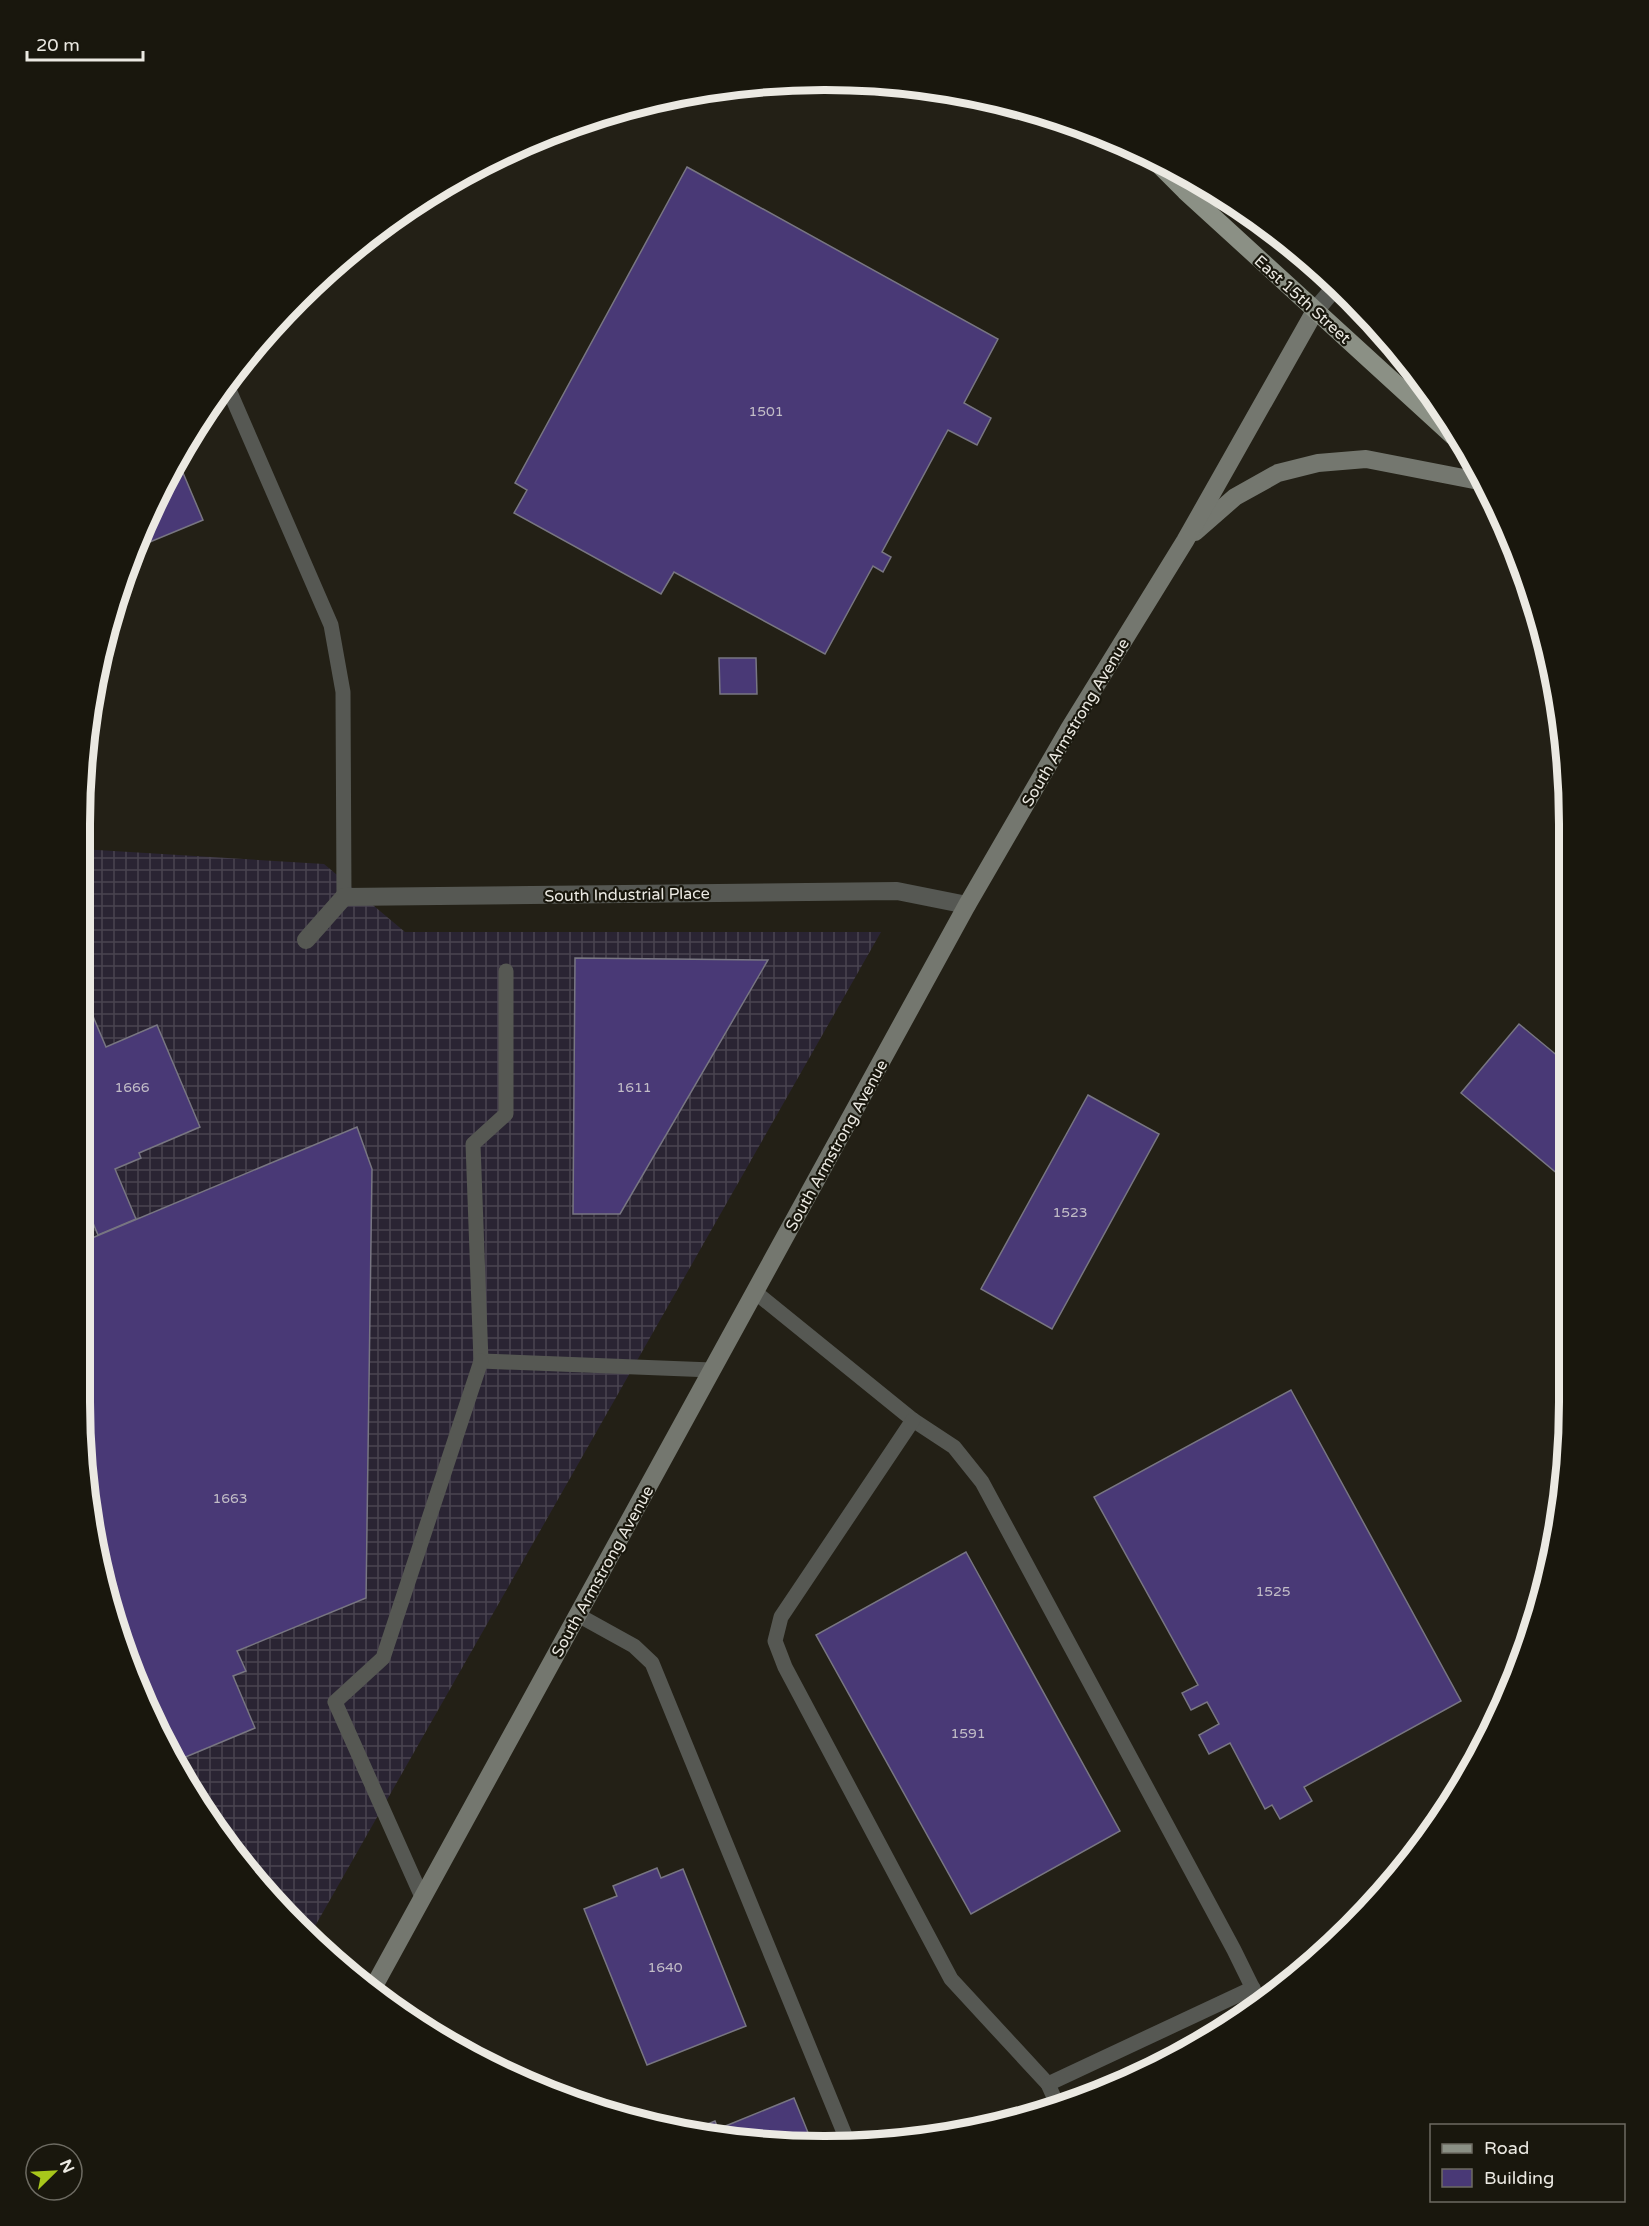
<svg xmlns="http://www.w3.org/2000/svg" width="1649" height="2226" font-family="'Varela Round',sans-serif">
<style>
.industrial{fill:url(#industrial-grid)}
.building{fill:#493976;stroke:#787682;stroke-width:1.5}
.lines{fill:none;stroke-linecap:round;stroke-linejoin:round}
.lane{stroke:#565853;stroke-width:15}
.street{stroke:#565853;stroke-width:18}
.secondary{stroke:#74776f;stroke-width:18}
.primary{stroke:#8b9085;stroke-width:18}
.labels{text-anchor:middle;stroke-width:4.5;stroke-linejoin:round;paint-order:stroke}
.number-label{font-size:14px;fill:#c2bdc7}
.street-label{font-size:16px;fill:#ebe9e2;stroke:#19170d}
.rim{fill:none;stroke:#ebe9e2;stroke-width:8}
</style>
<defs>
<pattern id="industrial-grid" width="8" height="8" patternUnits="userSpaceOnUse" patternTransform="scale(1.5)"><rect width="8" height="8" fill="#2a2433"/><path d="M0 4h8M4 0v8" fill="none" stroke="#494450"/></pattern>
</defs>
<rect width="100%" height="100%" fill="#232016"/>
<path class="industrial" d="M 81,849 L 324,864 L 405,932 L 881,932 L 310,1935 L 205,1815 L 136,1687 L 105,1595 L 80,1401 Z"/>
<g class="building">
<path d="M 687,167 L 998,339 L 964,403 L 991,418 L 977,445 L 948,430 L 882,552 L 891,557 L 883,572 L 873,566 L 825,654 L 674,572 L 661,594 L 514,513 L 527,490 L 515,483 Z"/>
<path d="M 178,461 L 203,520 L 133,549 L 136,539 Z"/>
<path d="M 719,658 L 756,658 L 757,694 L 720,694 Z"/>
<path d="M 575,958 L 768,960 L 620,1214 L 573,1214 Z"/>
<path d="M 81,988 L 106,1047 L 157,1025 L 200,1127 L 139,1153 L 141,1158 L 115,1169 L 136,1219 L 98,1235 L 80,1192 Z"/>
<path d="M 1519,1024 L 1565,1062 L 1566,1181 L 1461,1093 Z"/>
<path d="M 1088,1095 L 1159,1134 L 1052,1329 L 981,1289 Z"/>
<path d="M 357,1127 L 372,1169 L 366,1598 L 237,1651 L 246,1671 L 233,1676 L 255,1728 L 176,1761 L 136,1687 L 105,1595 L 80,1402 L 80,1243 Z"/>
<path d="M 1291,1390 L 1461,1701 L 1304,1787 L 1312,1801 L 1280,1819 L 1272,1805 L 1265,1809 L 1230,1743 L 1209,1754 L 1199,1735 L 1219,1724 L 1207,1702 L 1191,1710 L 1182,1693 L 1198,1685 L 1094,1497 Z"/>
<path d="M 966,1552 L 1120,1831 L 971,1914 L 816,1635 Z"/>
<path d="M 657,1868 L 661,1878 L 683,1869 L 746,2026 L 647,2065 L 584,1909 L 617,1896 L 613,1886 Z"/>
<path d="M 1338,1936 L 1310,1963 L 1305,1954 Z"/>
<path d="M 794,2098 L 811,2140 L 728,2140 L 723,2127 Z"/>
<path d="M 715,2121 L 722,2139 L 690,2131 Z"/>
</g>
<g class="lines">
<g class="lane">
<path d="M 1185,191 L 1196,179"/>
<path d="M 226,383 L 331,625 L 343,692 L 344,897"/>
<path d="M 506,971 L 506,1114 L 473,1144 L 481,1361 L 712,1370"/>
<path d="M 755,1292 L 913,1420 L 954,1447 L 982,1482 L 1234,1950 L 1260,2003"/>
<path d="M 913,1420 L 781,1617 L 775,1641 L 785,1667 L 951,1979 L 1048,2084 L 1057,2104"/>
<path d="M 578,1615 L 634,1646 L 652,1663 L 847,2140"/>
<path d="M 422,1897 L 335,1702 L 383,1658 L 481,1361"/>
<path d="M 1048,2084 L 1253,1988"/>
</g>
<g class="street">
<path d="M 1315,311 L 1336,286"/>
<path d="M 306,940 L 344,897 L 897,891 L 967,905"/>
</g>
<g class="secondary">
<path d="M 1195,532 L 1235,497 L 1278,473 L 1318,463 L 1366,459 L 1479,481"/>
<path d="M 373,1988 L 967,905 L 1069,729 L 1185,541 L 1315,311"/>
</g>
<path class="primary" d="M 1154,160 L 1185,191 L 1453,436"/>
</g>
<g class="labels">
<g class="number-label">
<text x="766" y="416">1501</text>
<text x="132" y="1092">1666</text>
<text x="634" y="1092">1611</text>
<text x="1070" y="1217">1523</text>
<text x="230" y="1503">1663</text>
<text x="1273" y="1596">1525</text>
<text x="968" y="1738">1591</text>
<text x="665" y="1972">1640</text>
</g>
<g class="street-label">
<text transform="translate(1303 299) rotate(42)" y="6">East 15th Street</text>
<text transform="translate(1075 722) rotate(-59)" y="6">South Armstrong Avenue</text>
<text transform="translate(627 894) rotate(-1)" y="6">South Industrial Place</text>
<text transform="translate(836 1145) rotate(-61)" y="6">South Armstrong Avenue</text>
<text transform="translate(602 1571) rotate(-61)" y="6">South Armstrong Avenue</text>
</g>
</g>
<path d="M0 0H1649V2226H0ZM824 90H825A734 734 0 0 1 1559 824V1402A734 734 0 0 1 825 2136H824A734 734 0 0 1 90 1402V824A734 734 0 0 1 824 90Z" fill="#19170d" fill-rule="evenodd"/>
<path class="rim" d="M824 90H825A734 734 0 0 1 1559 824V1402A734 734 0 0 1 825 2136H824A734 734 0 0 1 90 1402V824A734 734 0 0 1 824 90Z"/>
<rect x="1430" y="2124" width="195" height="78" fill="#19170d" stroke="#6d6b62" stroke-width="1.5"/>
<rect x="1442" y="2144" width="30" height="9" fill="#8b9085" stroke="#6d6b62" stroke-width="1.5"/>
<text x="1484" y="2154" font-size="18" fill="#ebe9e2">Road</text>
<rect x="1442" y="2169" width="30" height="18" fill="#493976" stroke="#6d6b62" stroke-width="1.5"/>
<text x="1484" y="2184" font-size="18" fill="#ebe9e2">Building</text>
<g transform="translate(54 2172) rotate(66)"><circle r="28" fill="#19170d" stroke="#6d6b62" stroke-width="1.5"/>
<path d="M0-4.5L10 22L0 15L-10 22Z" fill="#a8c71b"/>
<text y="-9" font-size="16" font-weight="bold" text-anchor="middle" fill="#ebe9e2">N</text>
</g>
<path d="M27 51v9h116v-9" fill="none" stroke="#ebe9e2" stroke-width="3"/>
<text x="36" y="51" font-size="18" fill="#ebe9e2" stroke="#19170d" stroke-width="4.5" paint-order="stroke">20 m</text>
</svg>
